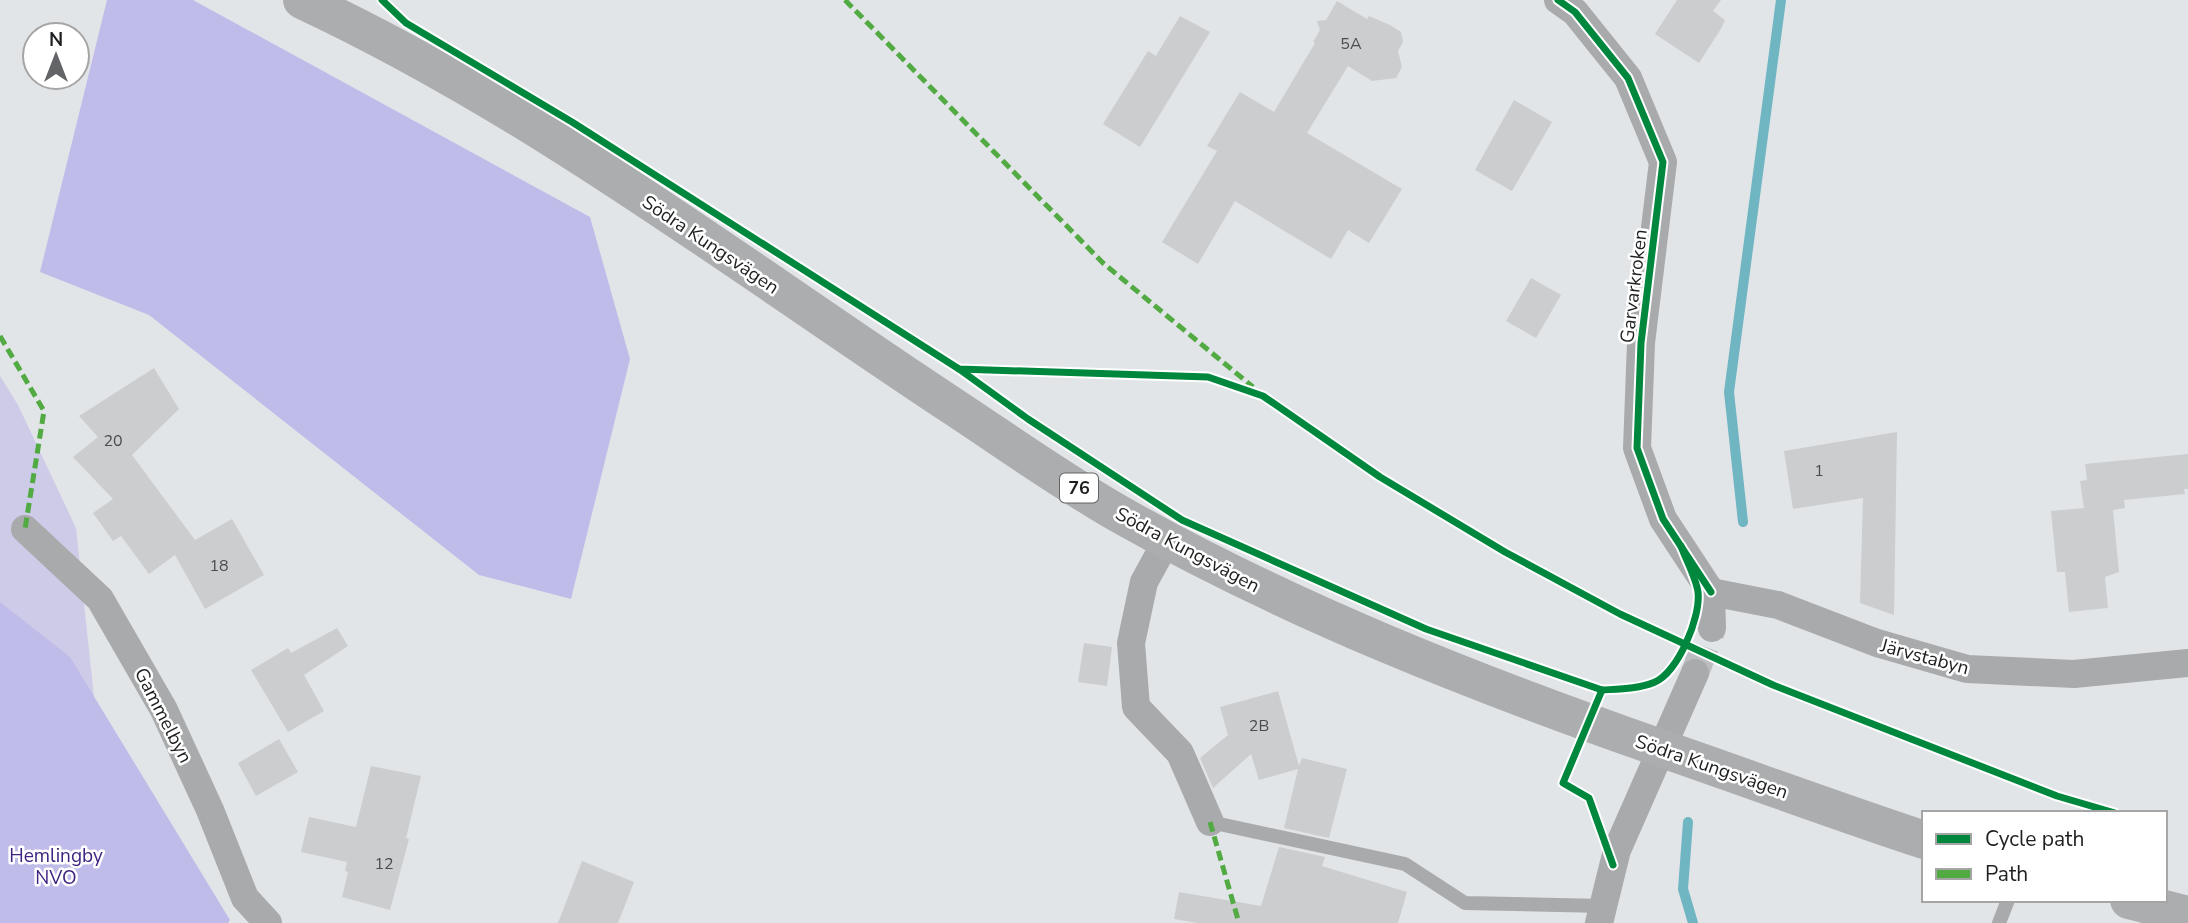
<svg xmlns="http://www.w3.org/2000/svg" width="2188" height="923" font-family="'Nunito Sans',sans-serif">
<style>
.green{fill:#cdcbe8}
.forest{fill:#c0bcea}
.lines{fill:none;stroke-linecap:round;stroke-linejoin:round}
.stream{stroke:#6fb5c2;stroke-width:10}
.building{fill:#cbcdcf}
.minor-tunnel{stroke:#bbbdc0;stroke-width:28;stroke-dasharray:28 14;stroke-linecap:butt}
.service{stroke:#a9aaab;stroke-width:14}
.minor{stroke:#a9aaab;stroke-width:28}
.primary{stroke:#abadae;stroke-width:38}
.quiet{stroke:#52aa43;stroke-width:5;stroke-dasharray:10 5;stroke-linecap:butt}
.cycleway-casing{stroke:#fff;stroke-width:11}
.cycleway{stroke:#00873e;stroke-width:7}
.labels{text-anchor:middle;stroke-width:5;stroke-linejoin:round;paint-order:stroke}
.number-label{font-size:16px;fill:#4a4c4e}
.shield{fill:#fff;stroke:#616264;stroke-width:2}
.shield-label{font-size:18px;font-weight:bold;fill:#1d1f21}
.street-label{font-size:19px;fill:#1d1f21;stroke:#fff}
.park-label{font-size:19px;fill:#3e2481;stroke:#fff}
</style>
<rect width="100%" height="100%" fill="#e2e5e8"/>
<path class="green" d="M 0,376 L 18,405 L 76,528 L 118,923 L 0,923 Z"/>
<g class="forest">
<path d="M 107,0 L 193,0 L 590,217 L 630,359 L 571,599 L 479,575 L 149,315 L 40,272 Z"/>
<path d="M 0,602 L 70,657 L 230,920 L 228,923 L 0,923 Z"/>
</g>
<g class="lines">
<g class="stream">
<path d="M 1743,522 L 1729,392 L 1781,0"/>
<path d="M 1688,822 L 1683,889 L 1693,923"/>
</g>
</g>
<g class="building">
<path d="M 1677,0 L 1721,0 L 1713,11 L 1725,20 L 1722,27 L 1699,63 L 1655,34 Z"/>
<path d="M 1337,1 L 1367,19 L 1369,16 L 1390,25 L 1401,32 L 1403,42 L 1398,51 L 1402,67 L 1396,78 L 1372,81 L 1348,66 L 1307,133 L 1402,189 L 1369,243 L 1348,230 L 1331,259 L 1235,201 L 1198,264 L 1162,242 L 1217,151 L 1207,146 L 1240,92 L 1274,112 L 1315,43 L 1313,42 L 1320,30 L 1317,21 L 1326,20 Z"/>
<path d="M 1180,16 L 1210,32 L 1140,147 L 1103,124 L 1148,51 L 1156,56 Z"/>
<path d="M 1514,100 L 1552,122 L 1512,191 L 1475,170 Z"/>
<path d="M 1531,278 L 1561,295 L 1536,338 L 1506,321 Z"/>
<path d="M 154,368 L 179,409 L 132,455 L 195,540 L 232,519 L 264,575 L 205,609 L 175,555 L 149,574 L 121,536 L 113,541 L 93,513 L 113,499 L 73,457 L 98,437 L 79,416 Z"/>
<path d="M 1897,432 L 1894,615 L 1860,603 L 1863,498 L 1793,509 L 1784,451 Z"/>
<path d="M 2188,454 L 2188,489 L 2184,489 L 2185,494 L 2124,500 L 2125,508 L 2113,510 L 2119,572 L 2105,577 L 2108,608 L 2069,612 L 2065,572 L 2057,572 L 2051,511 L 2084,508 L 2080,481 L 2087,480 L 2085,464 Z"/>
<path d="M 337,628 L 348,646 L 304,675 L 324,711 L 288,732 L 251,670 L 288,648 L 291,653 Z"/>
<path d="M 1084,643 L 1112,647 L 1107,686 L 1078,682 Z"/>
<path d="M 1278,691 L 1299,766 L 1302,758 L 1347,769 L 1329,838 L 1284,828 L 1298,769 L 1259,780 L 1251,754 L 1213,788 L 1200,758 L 1228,735 L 1220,707 Z"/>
<path d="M 279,739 L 298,772 L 256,796 L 238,763 Z"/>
<path d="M 371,766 L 421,776 L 406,838 L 409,839 L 390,910 L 342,897 L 348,872 L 345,871 L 347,862 L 301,852 L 309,817 L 356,827 Z"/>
<path d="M 1279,847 L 1325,857 L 1322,866 L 1407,892 L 1398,923 L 1198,923 L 1174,919 L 1179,892 L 1261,906 Z"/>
<path d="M 582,861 L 634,882 L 618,923 L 558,923 Z"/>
</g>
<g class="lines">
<path class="minor-tunnel" d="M 1695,673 L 1712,628"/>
<g class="service">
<path d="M 1210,822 L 1405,864 L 1465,903 L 1604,906"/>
<path d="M 1999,923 L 2008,900"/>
</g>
<g class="minor">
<path d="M 1558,0 L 1575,12 L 1628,78 L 1663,162 L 1641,343 L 1637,448 L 1663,519 L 1711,592"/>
<path d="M 25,529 L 100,599 L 164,710 L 210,810 L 245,898 L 268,923"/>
<path d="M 1167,540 L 1144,582 L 1131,643 L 1136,707 L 1180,753 L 1210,822"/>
<path d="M 1711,592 L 1778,605 L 1877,643 L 1967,669 L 2074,674 L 2188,663"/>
<path d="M 1711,592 L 1712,628"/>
<path d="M 1599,923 L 1617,850 L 1695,673"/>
</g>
<g class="primary">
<path d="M 302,0 C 533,108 739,265 951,405 C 1007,442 1063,482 1121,515 C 1293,612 1477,684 1663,749 C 1750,779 1836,811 1924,840"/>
<path d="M 2129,900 L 2188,915"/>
</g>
<g class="quiet">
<path d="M 845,0 L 1103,263 L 1253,387"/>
<path d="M 0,336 L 44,411 L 25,529"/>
<path d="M 1210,822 L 1239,923"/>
</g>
<defs>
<g id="cycleway">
<path d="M 382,0 L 406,23 L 572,122 L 959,369 L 1208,377 L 1263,396 L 1380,477 L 1505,552 L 1620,614 L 1773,685 L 2057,796 L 2115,813"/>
<path d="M 1558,0 L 1575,12 L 1628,78 L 1663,162 L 1641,343 L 1637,448 L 1663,519 L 1711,592"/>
<path d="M 959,369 L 1028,419 L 1182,520 L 1426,629 L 1602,690 C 1619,689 1639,689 1655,682 C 1678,672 1701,617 1698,592 C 1696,578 1686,560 1681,546"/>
<path d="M 1602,690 L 1563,783 L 1589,798 L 1613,865"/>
</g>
</defs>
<use href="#cycleway" class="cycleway-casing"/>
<use href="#cycleway" class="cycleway"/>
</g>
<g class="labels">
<g class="number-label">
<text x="1351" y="49">5A</text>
<text x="113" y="446">20</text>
<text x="1819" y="476">1</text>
<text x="219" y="571">18</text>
<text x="1259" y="731">2B</text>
<text x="384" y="869">12</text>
</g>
<rect class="shield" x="1060" y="473.5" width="38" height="29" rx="5"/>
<g class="shield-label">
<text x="1079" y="494">76</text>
</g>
<g class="street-label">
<text transform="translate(711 244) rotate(34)" y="7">Södra Kungsvägen</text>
<text transform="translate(1633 286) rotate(-83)" y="7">Garvarkroken</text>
<text transform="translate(1188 549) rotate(28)" y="7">Södra Kungsvägen</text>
<text transform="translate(1925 656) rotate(15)" y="7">Järvstabyn</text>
<text transform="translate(164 715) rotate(63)" y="7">Gammelbyn</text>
<text transform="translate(1712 766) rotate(19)" y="7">Södra Kungsvägen</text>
</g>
<g class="park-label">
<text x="56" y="862">Hemlingby<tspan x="56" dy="22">NVO</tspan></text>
</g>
</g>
<rect x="1922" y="811" width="245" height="91" fill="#ffffff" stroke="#a5a5a6" stroke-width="2"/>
<rect x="1936" y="834" width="35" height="10" fill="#00873e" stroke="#a5a5a6" stroke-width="2"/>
<text x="1985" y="846" font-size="21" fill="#1d1f21">Cycle path</text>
<rect x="1936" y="869" width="35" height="10" fill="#52aa43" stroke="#a5a5a6" stroke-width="2"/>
<text x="1985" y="881" font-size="21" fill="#1d1f21">Path</text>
<g transform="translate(56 56)"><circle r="33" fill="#ffffff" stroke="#a5a5a6" stroke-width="2"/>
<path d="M0-5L12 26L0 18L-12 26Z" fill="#626467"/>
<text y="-10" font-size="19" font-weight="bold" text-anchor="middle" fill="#1d1f21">N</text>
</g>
</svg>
